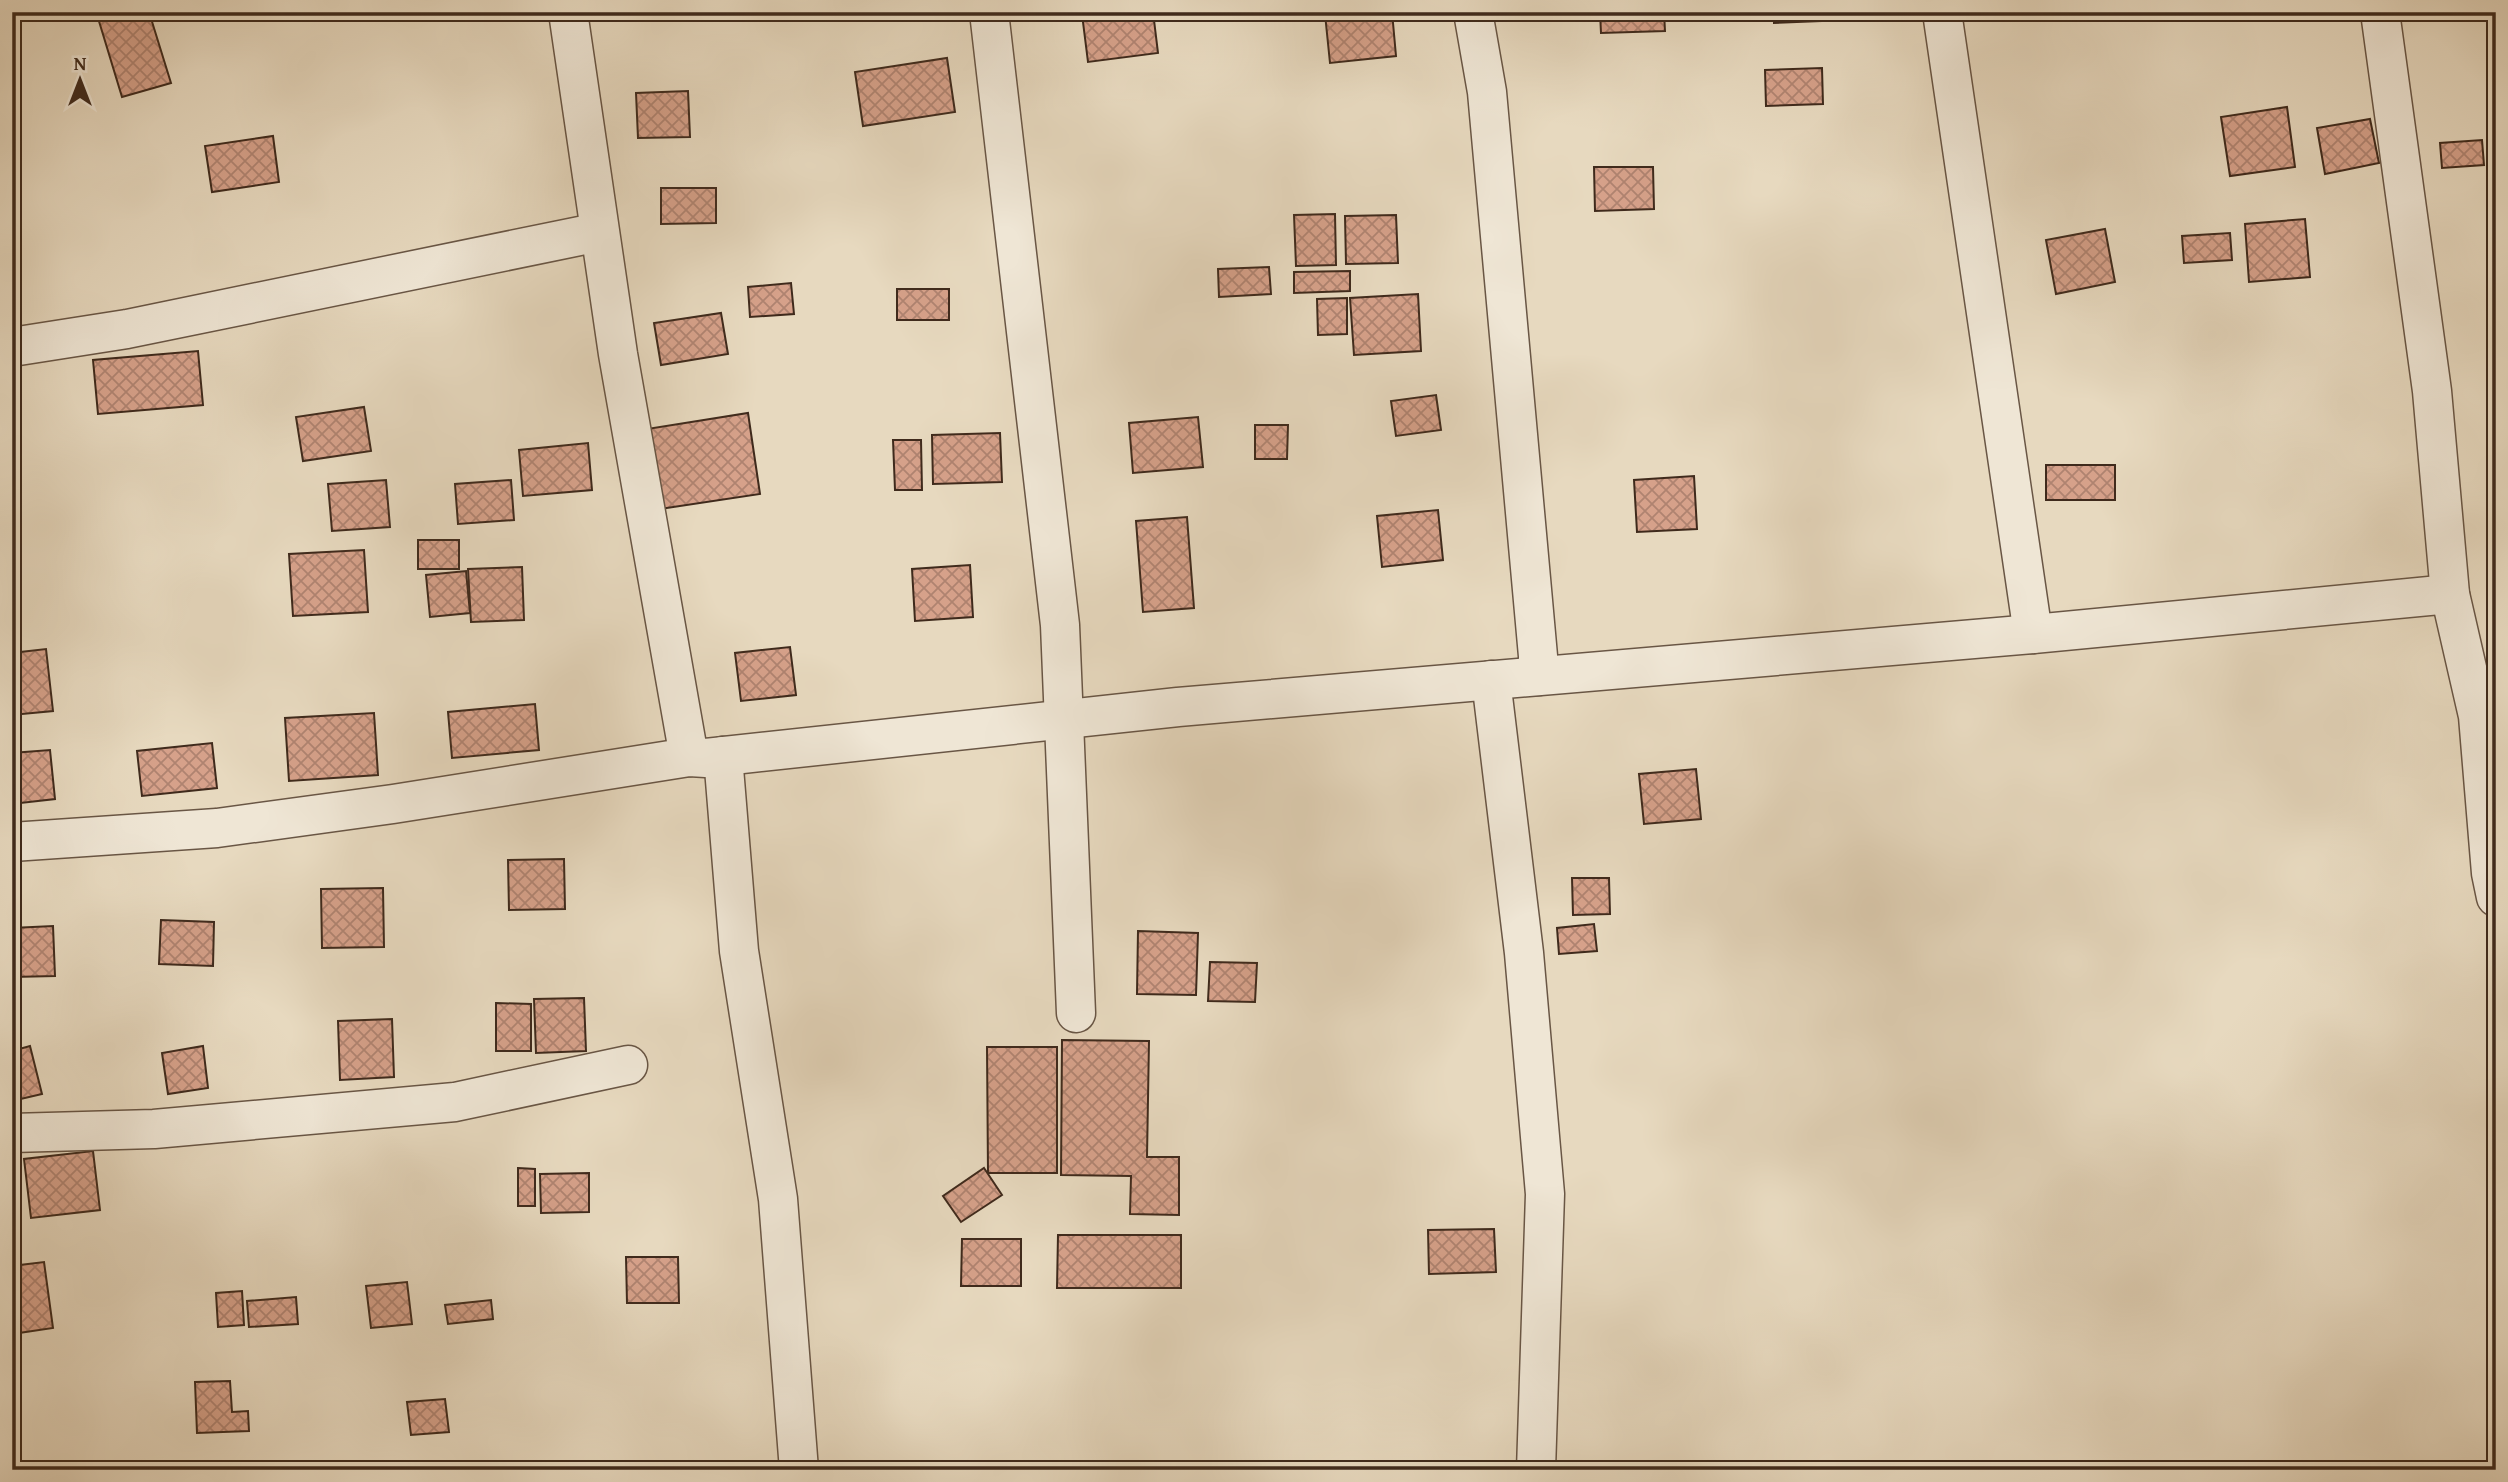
<svg xmlns="http://www.w3.org/2000/svg" width="2508" height="1482" font-family="'Gentium Book Plus',serif">
<style>
.building{fill:url(#building-cross-hatch);stroke:#3f2a1c;stroke-width:2}
.lines{fill:none;stroke-linecap:round;stroke-linejoin:round}
.minor-casing{stroke:#695645;stroke-width:41}
.minor{stroke:#efe6d5;stroke-width:38}
</style>
<defs>
<pattern id="building-cross-hatch" width="8" height="8" patternUnits="userSpaceOnUse" patternTransform="scale(1.75)"><rect width="8" height="8" fill="#d6a18a"/><path d="M0 0l8 8M0 8l8-8" fill="none" stroke="#af8370"/></pattern>
</defs>
<rect width="100%" height="100%" fill="#e7d9bf"/>
<filter id="stains"><feTurbulence type="fractalNoise" baseFrequency=".00286" numOctaves="4"/><feColorMatrix values="0 0 0 0 .2 0 0 0 0 .09 0 0 0 0 .02 0 0 0 .5 -.17"/></filter>
<radialGradient id="worn" r=".72"><stop offset=".6" stop-color="#630" stop-opacity="0"/><stop offset="1" stop-color="#630" stop-opacity=".3"/></radialGradient>
<g class="building">
<path d="M 118,12 L 149,12 L 171,83 L 122,97 L 98,18 Z"/>
<path d="M 1093,12 L 1153,12 L 1158,53 L 1088,62 L 1082,14 Z"/>
<path d="M 1347,12 L 1392,12 L 1396,56 L 1330,63 L 1325,14 Z"/>
<path d="M 1600,12 L 1664,12 L 1665,31 L 1601,33 Z"/>
<path d="M 1774,12 L 1821,12 L 1821,21 L 1774,23 Z"/>
<path d="M 947,58 L 955,112 L 863,126 L 855,72 Z"/>
<path d="M 1822,68 L 1823,104 L 1766,106 L 1765,70 Z"/>
<path d="M 688,91 L 690,137 L 638,138 L 636,93 Z"/>
<path d="M 2287,107 L 2295,167 L 2230,176 L 2221,117 Z"/>
<path d="M 2370,119 L 2379,163 L 2325,174 L 2317,128 Z"/>
<path d="M 273,136 L 279,182 L 212,192 L 205,146 Z"/>
<path d="M 2482,140 L 2484,165 L 2442,168 L 2440,143 Z"/>
<path d="M 1594,167 L 1653,167 L 1654,209 L 1595,211 Z"/>
<path d="M 661,188 L 716,188 L 716,223 L 661,224 Z"/>
<path d="M 1335,214 L 1336,265 L 1296,266 L 1294,215 Z"/>
<path d="M 1396,215 L 1398,263 L 1346,264 L 1345,216 Z"/>
<path d="M 2305,219 L 2310,277 L 2249,282 L 2245,224 Z"/>
<path d="M 2105,229 L 2115,282 L 2056,294 L 2046,240 Z"/>
<path d="M 2230,233 L 2232,260 L 2184,263 L 2182,236 Z"/>
<path d="M 1269,267 L 1271,294 L 1219,297 L 1218,269 Z"/>
<path d="M 1350,271 L 1350,291 L 1294,293 L 1294,272 Z"/>
<path d="M 791,283 L 794,314 L 750,317 L 748,287 Z"/>
<rect x="897" y="289" width="52" height="31"/>
<path d="M 1418,294 L 1421,351 L 1354,355 L 1350,298 Z"/>
<path d="M 1347,298 L 1347,334 L 1318,335 L 1317,299 Z"/>
<path d="M 721,313 L 728,354 L 661,365 L 654,323 Z"/>
<path d="M 198,351 L 203,405 L 98,414 L 93,360 Z"/>
<path d="M 1436,395 L 1441,430 L 1396,436 L 1391,401 Z"/>
<path d="M 364,407 L 371,451 L 303,461 L 296,417 Z"/>
<path d="M 748,413 L 760,494 L 660,509 L 647,429 Z"/>
<path d="M 1198,417 L 1203,467 L 1133,473 L 1129,423 Z"/>
<path d="M 1255,425 L 1288,425 L 1287,459 L 1255,459 Z"/>
<path d="M 1000,433 L 1002,482 L 933,484 L 932,435 Z"/>
<path d="M 893,440 L 921,440 L 922,490 L 895,490 Z"/>
<path d="M 588,443 L 592,490 L 523,496 L 519,450 Z"/>
<rect x="2046" y="465" width="69" height="35"/>
<path d="M 1694,476 L 1697,529 L 1637,532 L 1634,480 Z"/>
<path d="M 386,480 L 390,527 L 332,531 L 328,484 Z"/>
<path d="M 511,480 L 514,520 L 458,524 L 455,484 Z"/>
<path d="M 12,494 L 18,527 L 12,528 Z"/>
<path d="M 1438,510 L 1443,560 L 1382,567 L 1377,516 Z"/>
<path d="M 1187,517 L 1194,608 L 1143,612 L 1136,521 Z"/>
<rect x="418" y="540" width="41" height="29"/>
<path d="M 364,550 L 368,612 L 293,616 L 289,554 Z"/>
<path d="M 970,565 L 973,617 L 915,621 L 912,569 Z"/>
<path d="M 522,567 L 524,620 L 471,622 L 468,569 Z"/>
<path d="M 466,571 L 470,613 L 430,617 L 426,575 Z"/>
<path d="M 790,647 L 796,695 L 741,701 L 735,653 Z"/>
<path d="M 46,649 L 53,711 L 12,715 L 12,653 Z"/>
<path d="M 535,704 L 539,750 L 452,758 L 448,712 Z"/>
<path d="M 374,713 L 378,775 L 289,781 L 285,718 Z"/>
<path d="M 212,743 L 217,788 L 142,796 L 137,751 Z"/>
<path d="M 50,750 L 55,799 L 12,804 L 12,753 Z"/>
<path d="M 1696,769 L 1701,819 L 1644,824 L 1639,774 Z"/>
<path d="M 564,859 L 565,909 L 509,910 L 508,860 Z"/>
<path d="M 1572,878 L 1609,878 L 1610,914 L 1573,915 Z"/>
<path d="M 383,888 L 384,947 L 322,948 L 321,889 Z"/>
<path d="M 161,920 L 214,922 L 213,966 L 159,964 Z"/>
<path d="M 1594,924 L 1597,951 L 1559,954 L 1557,928 Z"/>
<path d="M 53,926 L 55,976 L 12,977 L 12,928 Z"/>
<path d="M 1138,931 L 1198,933 L 1196,995 L 1137,994 Z"/>
<path d="M 1210,962 L 1257,963 L 1255,1002 L 1208,1001 Z"/>
<path d="M 584,998 L 586,1051 L 536,1053 L 534,999 Z"/>
<path d="M 496,1003 L 531,1004 L 531,1051 L 496,1051 Z"/>
<path d="M 392,1019 L 394,1077 L 340,1080 L 338,1021 Z"/>
<path d="M 1062,1040 L 1149,1041 L 1147,1157 L 1179,1157 L 1179,1215 L 1130,1214 L 1131,1176 L 1061,1175 Z"/>
<path d="M 30,1046 L 42,1094 L 12,1101 L 12,1051 Z"/>
<path d="M 203,1046 L 208,1088 L 168,1094 L 162,1053 Z"/>
<path d="M 987,1047 L 1057,1047 L 1057,1173 L 988,1173 Z"/>
<path d="M 93,1151 L 100,1210 L 31,1218 L 24,1159 Z"/>
<path d="M 518,1168 L 535,1169 L 535,1206 L 518,1206 Z"/>
<path d="M 984,1168 L 1002,1195 L 961,1222 L 943,1196 Z"/>
<path d="M 589,1173 L 589,1212 L 541,1213 L 540,1174 Z"/>
<path d="M 1494,1229 L 1496,1272 L 1429,1274 L 1428,1230 Z"/>
<path d="M 1058,1235 L 1181,1235 L 1181,1288 L 1057,1288 Z"/>
<path d="M 962,1239 L 1021,1239 L 1021,1286 L 961,1286 Z"/>
<path d="M 626,1257 L 678,1257 L 679,1303 L 627,1303 Z"/>
<path d="M 44,1262 L 53,1328 L 12,1334 L 12,1266 Z"/>
<path d="M 407,1282 L 412,1324 L 371,1328 L 366,1286 Z"/>
<path d="M 242,1291 L 244,1325 L 218,1327 L 216,1293 Z"/>
<path d="M 296,1297 L 298,1324 L 249,1327 L 247,1301 Z"/>
<path d="M 491,1300 L 493,1319 L 448,1324 L 445,1305 Z"/>
<path d="M 230,1381 L 232,1412 L 248,1411 L 249,1431 L 197,1433 L 195,1382 Z"/>
<path d="M 445,1399 L 449,1432 L 411,1435 L 407,1402 Z"/>
<rect x="1663" y="1468" width="83" height="2"/>
</g>
<g class="lines">
<defs>
<g id="minor">
<path d="M 568,12 L 618,354 L 689,757"/>
<path d="M 989,12 L 1060,625 L 1076,1013"/>
<path d="M 1473,12 L 1487,92 L 1538,656 L 1538,676"/>
<path d="M 1942,12 L 2033,634"/>
<path d="M 2380,12 L 2432,391 L 2450,594 L 2478,716 L 2491,873 L 2496,897"/>
<path d="M 12,347 L 127,329 L 599,232"/>
<path d="M 1491,680 L 1524,953 L 1545,1194 L 1536,1470"/>
<path d="M 723,756 L 739,951 L 778,1199 L 799,1470"/>
<path d="M 12,842 L 217,828 L 393,804 L 689,757 L 706,758 L 1178,707 L 2033,634 L 2450,594"/>
<path d="M 12,1133 L 154,1129 L 455,1102 L 628,1065"/>
</g>
</defs>
<use href="#minor" class="minor-casing"/>
<use href="#minor" class="minor"/>
</g>
<rect width="2508" height="1482" fill="none" stroke="#e7d9bf" stroke-width="42"/>
<rect x="14" y="14" width="2480" height="1454" fill="none" stroke="#3f2a1c" stroke-width="3.5"/>
<rect x="21" y="21" width="2466" height="1440" fill="none" stroke="#3f2a1c" stroke-width="2"/>
<g transform="translate(80 80)" stroke="#efe6d5" stroke-width="5" paint-order="stroke">
<path d="M0-5L12 26L0 18L-12 26Z" fill="#3f2a1c"/>
<text y="-10" font-size="19" font-weight="bold" text-anchor="middle" fill="#3f2a1c">N</text>
</g>
<rect width="100%" height="100%" filter="url(#stains)"/>
<rect width="100%" height="100%" fill="url(#worn)"/>
</svg>
